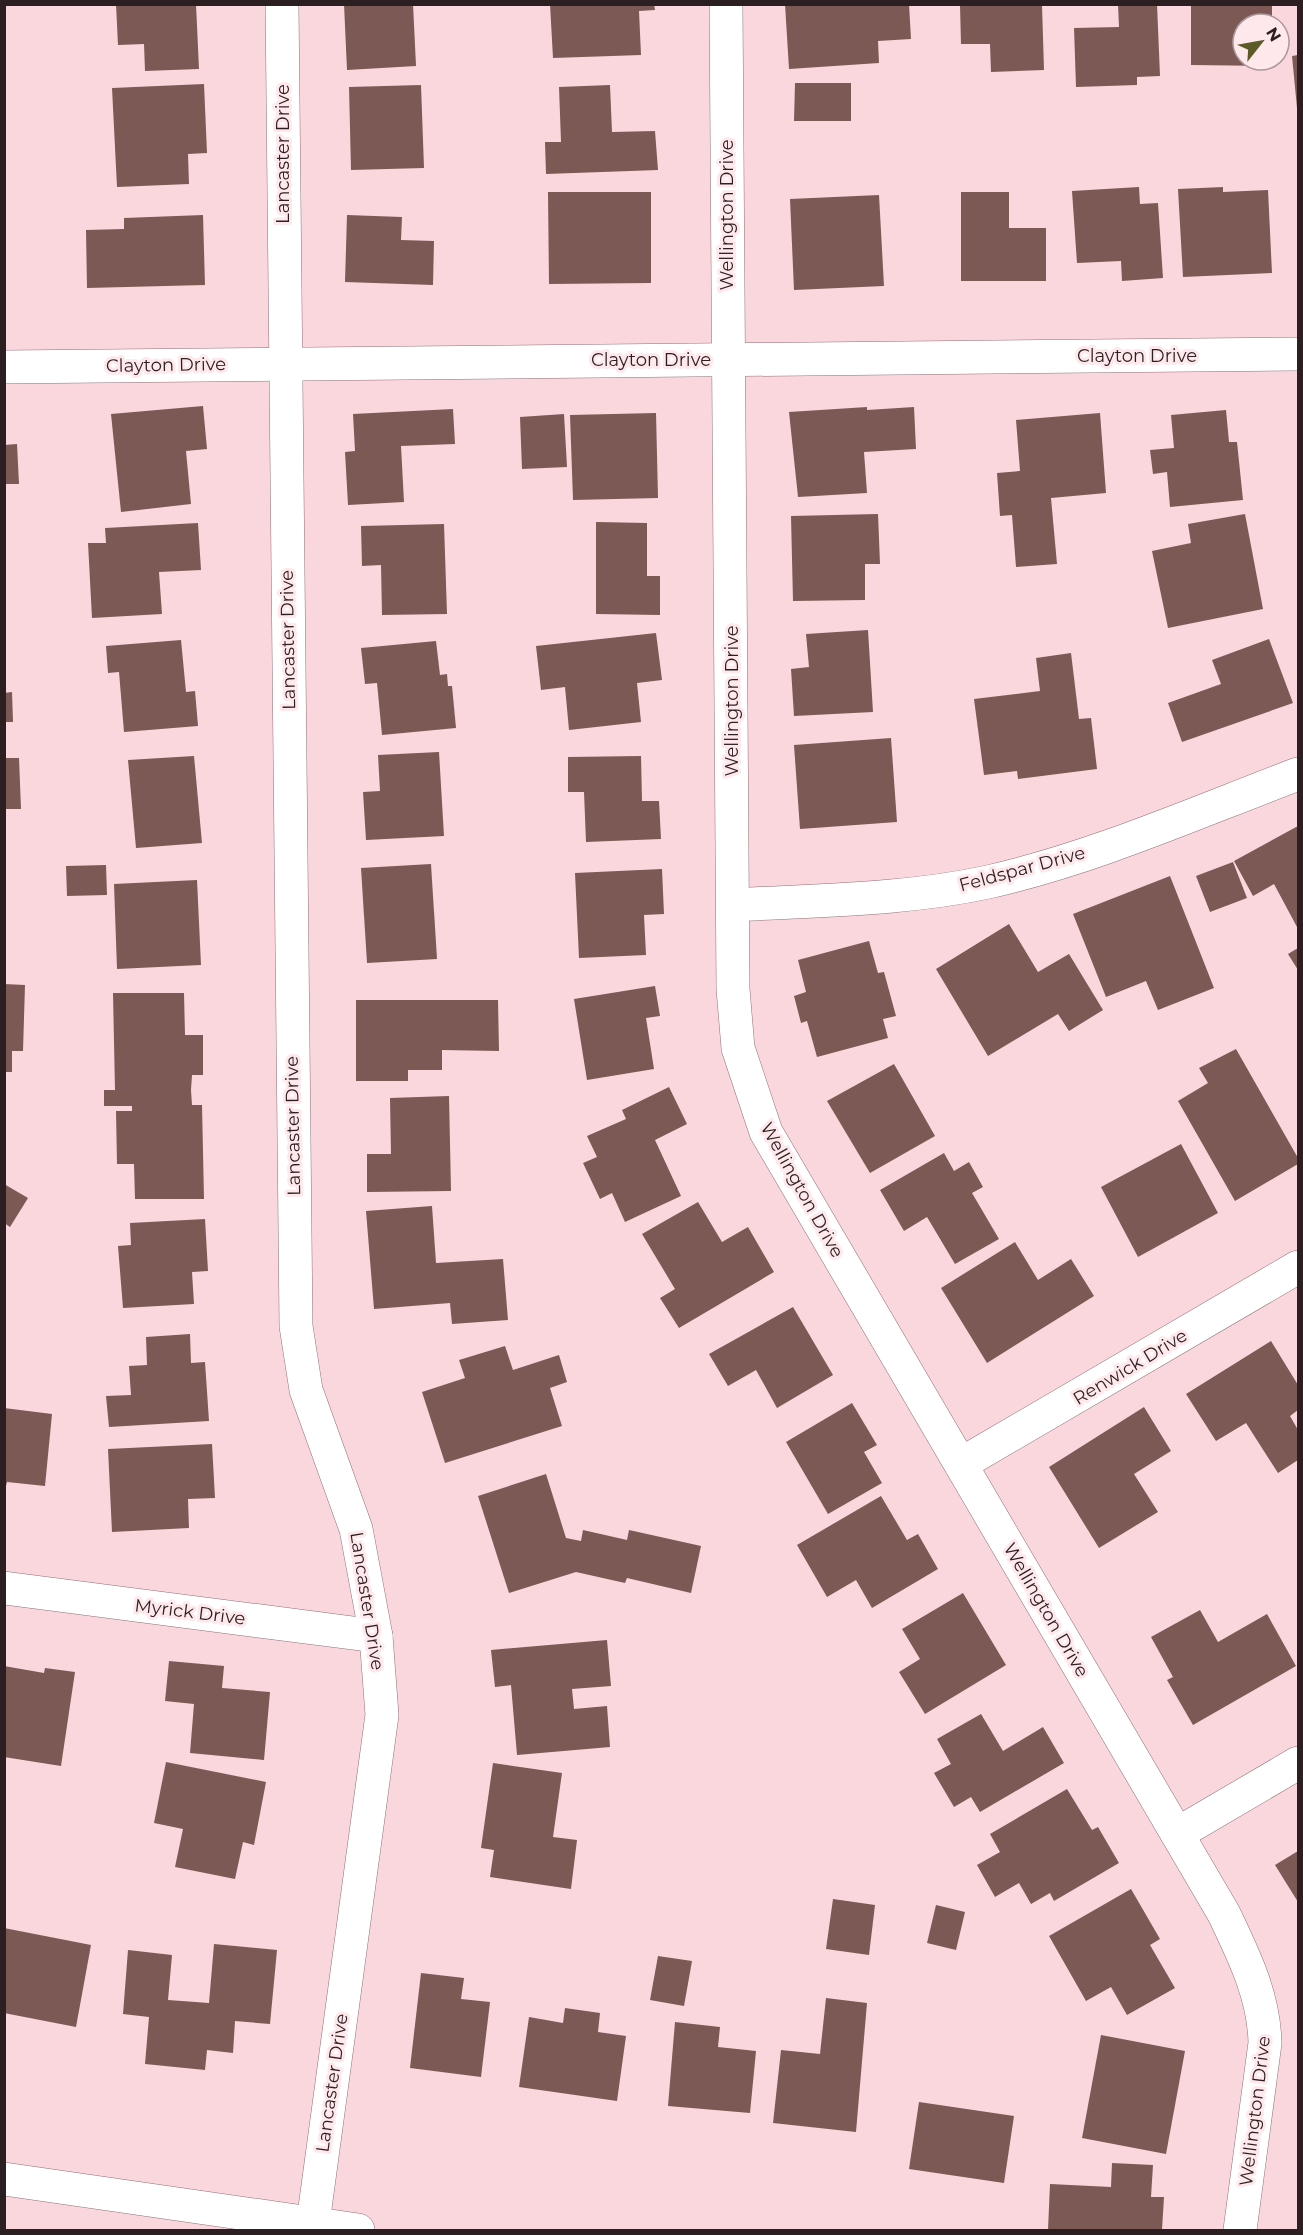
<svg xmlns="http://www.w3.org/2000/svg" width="1303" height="2235" font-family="Montserrat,sans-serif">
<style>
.building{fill:#7c5954}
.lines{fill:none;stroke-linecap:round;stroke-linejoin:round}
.street-casing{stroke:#8f7075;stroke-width:34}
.secondary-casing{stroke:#8f7075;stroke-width:34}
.street{stroke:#fff;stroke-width:33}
.secondary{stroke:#fff;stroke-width:33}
.labels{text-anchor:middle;stroke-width:6;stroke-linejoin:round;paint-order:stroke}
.street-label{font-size:18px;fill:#2c1f21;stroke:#fee8eb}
</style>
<rect width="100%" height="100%" fill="#fad7dd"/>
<g class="building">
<path d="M 116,4 L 196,4 L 199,69 L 145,71 L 144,44 L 118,45 Z"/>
<path d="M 344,4 L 413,4 L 416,66 L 347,70 Z"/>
<path d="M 550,4 L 654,4 L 655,10 L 639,11 L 641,55 L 553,58 Z"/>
<path d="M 785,4 L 909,4 L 911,39 L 878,41 L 879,63 L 789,69 Z"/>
<path d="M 1118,4 L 1157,4 L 1160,76 L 1137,77 L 1137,85 L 1076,87 L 1074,28 L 1119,27 Z"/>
<path d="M 1191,4 L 1272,4 L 1272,24 L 1243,24 L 1243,60 L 1271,60 L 1271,66 L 1191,65 Z"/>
<path d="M 960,5 L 1042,5 L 1044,70 L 991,72 L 990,44 L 961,44 Z"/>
<path d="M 1298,55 L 1298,108 L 1297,108 L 1292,56 Z"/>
<path d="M 795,83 L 851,83 L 851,121 L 794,121 Z"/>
<path d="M 204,84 L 207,153 L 188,154 L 189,184 L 117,187 L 112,88 Z"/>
<path d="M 421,85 L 424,168 L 351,170 L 349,87 Z"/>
<path d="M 610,85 L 612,132 L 655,131 L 658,170 L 546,174 L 545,142 L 561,142 L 559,87 Z"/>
<path d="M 1139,187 L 1140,204 L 1158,203 L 1163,278 L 1122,281 L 1121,261 L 1077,263 L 1072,191 Z"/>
<path d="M 1223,187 L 1223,192 L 1268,190 L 1272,273 L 1183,277 L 1178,189 Z"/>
<path d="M 548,192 L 651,192 L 651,283 L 549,284 Z"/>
<path d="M 961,192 L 1009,192 L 1009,228 L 1046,228 L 1046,281 L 961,281 Z"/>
<path d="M 879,195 L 884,286 L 794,290 L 790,199 Z"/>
<path d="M 203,215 L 205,285 L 87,288 L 86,230 L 124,229 L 124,218 Z"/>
<path d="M 347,215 L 402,217 L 401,240 L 434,241 L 433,285 L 345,282 Z"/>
<path d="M 203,406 L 207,449 L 186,451 L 191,504 L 121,512 L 111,414 Z"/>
<path d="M 867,407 L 867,410 L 914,407 L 916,449 L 864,452 L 867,493 L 798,497 L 789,412 Z"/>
<path d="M 453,409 L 455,444 L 401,446 L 404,502 L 348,505 L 345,452 L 355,451 L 353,414 Z"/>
<path d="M 1226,410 L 1229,442 L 1237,442 L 1243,500 L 1170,507 L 1167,472 L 1153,474 L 1150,450 L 1174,448 L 1171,415 Z"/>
<path d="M 656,413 L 658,498 L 573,500 L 570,415 Z"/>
<path d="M 1100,413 L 1106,493 L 1051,498 L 1057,564 L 1016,567 L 1012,515 L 1000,516 L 997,473 L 1020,471 L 1016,420 Z"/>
<path d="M 564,414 L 567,467 L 522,469 L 520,417 Z"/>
<path d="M 17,444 L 19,484 L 4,484 L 4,445 Z"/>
<path d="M 878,514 L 880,564 L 865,564 L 865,600 L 793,601 L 791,516 Z"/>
<path d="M 1245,514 L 1263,609 L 1168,628 L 1152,551 L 1191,543 L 1188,524 Z"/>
<path d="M 596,522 L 647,523 L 647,576 L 660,576 L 660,615 L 596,614 Z"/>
<path d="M 198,523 L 201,570 L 159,572 L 162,614 L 92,618 L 88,543 L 106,543 L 105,528 Z"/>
<path d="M 444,524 L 447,614 L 382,615 L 381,565 L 362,566 L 361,526 Z"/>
<path d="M 868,630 L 873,712 L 794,716 L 791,669 L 809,667 L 806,634 Z"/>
<path d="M 656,633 L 662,680 L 637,683 L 641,722 L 569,730 L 565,687 L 541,690 L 536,646 Z"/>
<path d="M 1269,639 L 1293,703 L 1182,742 L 1168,703 L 1221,684 L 1212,660 Z"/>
<path d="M 181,640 L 186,692 L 195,691 L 198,726 L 124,732 L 119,672 L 108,673 L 106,646 Z"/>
<path d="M 436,641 L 440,675 L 447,674 L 448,686 L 452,686 L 456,728 L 382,735 L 377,683 L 365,684 L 361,648 Z"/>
<path d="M 1071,653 L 1079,719 L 1091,718 L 1097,769 L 1018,779 L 1017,771 L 984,775 L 974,699 L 1040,691 L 1036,658 Z"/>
<path d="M 12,692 L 13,722 L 4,722 L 4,693 Z"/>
<path d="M 891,738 L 897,822 L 800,829 L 794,745 Z"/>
<path d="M 439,752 L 444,836 L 366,840 L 363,792 L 380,791 L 378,755 Z"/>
<path d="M 194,756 L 202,843 L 136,848 L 128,760 Z"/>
<path d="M 641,756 L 642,801 L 659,801 L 661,839 L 586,842 L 584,792 L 568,792 L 568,757 Z"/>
<path d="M 4,758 L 19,758 L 21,809 L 4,809 Z"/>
<path d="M 1298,826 L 1298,926 L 1297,927 L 1274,884 L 1253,896 L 1234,861 Z"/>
<path d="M 1233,862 L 1247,898 L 1210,912 L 1196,876 Z"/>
<path d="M 431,864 L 437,959 L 367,963 L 361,868 Z"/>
<path d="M 106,865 L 107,895 L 67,896 L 66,866 Z"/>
<path d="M 662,869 L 664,914 L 644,915 L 646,955 L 579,958 L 575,873 Z"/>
<path d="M 1170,876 L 1214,988 L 1158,1010 L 1146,981 L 1106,997 L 1073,914 Z"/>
<path d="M 197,880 L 201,965 L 117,969 L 114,884 Z"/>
<path d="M 1009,924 L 1038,972 L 1069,954 L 1103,1010 L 1069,1031 L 1058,1014 L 988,1056 L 936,969 Z"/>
<path d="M 869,941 L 878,973 L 884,972 L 896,1016 L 883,1019 L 888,1038 L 817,1057 L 807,1021 L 801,1023 L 794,996 L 806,992 L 798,960 Z"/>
<path d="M 1298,948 L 1298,970 L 1288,954 Z"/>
<path d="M 4,984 L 25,985 L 23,1051 L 12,1051 L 12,1072 L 4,1072 Z"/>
<path d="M 655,986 L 660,1016 L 646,1018 L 654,1069 L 587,1080 L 574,999 Z"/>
<path d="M 113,993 L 184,993 L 185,1035 L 203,1035 L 203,1075 L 192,1075 L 191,1090 L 192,1105 L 202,1105 L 204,1199 L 135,1199 L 134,1164 L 117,1164 L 116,1111 L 132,1111 L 132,1106 L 104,1106 L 104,1090 L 115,1090 Z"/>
<path d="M 356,1000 L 498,1000 L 499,1051 L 442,1050 L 442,1070 L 408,1070 L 408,1081 L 356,1081 Z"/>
<path d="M 1236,1049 L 1298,1158 L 1298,1164 L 1235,1201 L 1178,1101 L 1208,1083 L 1199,1068 Z"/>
<path d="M 894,1064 L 935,1136 L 870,1173 L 827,1101 Z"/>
<path d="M 669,1087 L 687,1124 L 655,1140 L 681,1196 L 625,1222 L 612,1193 L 600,1199 L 583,1163 L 597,1157 L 587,1136 L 626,1119 L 622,1110 Z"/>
<path d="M 449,1096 L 451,1191 L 367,1192 L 367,1154 L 391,1154 L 390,1098 Z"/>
<path d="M 1181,1144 L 1218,1213 L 1138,1257 L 1101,1187 Z"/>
<path d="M 944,1153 L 954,1171 L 969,1162 L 983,1187 L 972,1193 L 999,1239 L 955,1264 L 927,1217 L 904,1231 L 880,1190 Z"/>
<path d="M 4,1184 L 28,1198 L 10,1227 L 4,1223 Z"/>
<path d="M 698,1202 L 722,1242 L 748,1227 L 774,1272 L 679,1328 L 660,1298 L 675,1289 L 642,1234 Z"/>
<path d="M 432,1206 L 436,1263 L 503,1259 L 508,1320 L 452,1324 L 450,1303 L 374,1309 L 366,1211 Z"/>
<path d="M 205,1219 L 208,1271 L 192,1272 L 194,1304 L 123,1308 L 118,1246 L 131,1245 L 130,1223 Z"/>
<path d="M 1015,1242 L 1038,1280 L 1071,1259 L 1094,1296 L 987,1363 L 941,1288 Z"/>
<path d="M 793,1307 L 833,1375 L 777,1408 L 756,1370 L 728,1386 L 709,1354 Z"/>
<path d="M 190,1334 L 191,1363 L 205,1362 L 209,1421 L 109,1427 L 106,1396 L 131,1395 L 129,1366 L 147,1365 L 146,1337 Z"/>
<path d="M 1271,1341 L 1298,1385 L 1298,1410 L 1290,1416 L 1298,1430 L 1298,1460 L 1278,1473 L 1246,1423 L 1216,1441 L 1186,1394 Z"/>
<path d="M 505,1346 L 513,1370 L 559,1355 L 567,1382 L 550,1388 L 562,1426 L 445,1463 L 422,1392 L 465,1378 L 459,1360 Z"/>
<path d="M 852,1403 L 877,1445 L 864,1452 L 882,1483 L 828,1514 L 786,1442 Z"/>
<path d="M 1144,1407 L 1171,1451 L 1134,1474 L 1158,1512 L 1099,1548 L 1049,1467 Z"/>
<path d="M 4,1408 L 52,1414 L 45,1486 L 7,1482 L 4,1494 Z"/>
<path d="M 212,1444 L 215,1498 L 188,1499 L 189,1528 L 112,1532 L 108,1449 Z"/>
<path d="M 546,1474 L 566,1538 L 581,1541 L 583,1530 L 627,1540 L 629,1530 L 701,1546 L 691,1593 L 627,1578 L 625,1583 L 576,1572 L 509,1593 L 478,1496 Z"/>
<path d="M 881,1496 L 907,1540 L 918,1534 L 938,1569 L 872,1608 L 856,1580 L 827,1597 L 797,1545 Z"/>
<path d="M 963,1593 L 1006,1665 L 925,1714 L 899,1672 L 920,1659 L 902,1629 Z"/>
<path d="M 1200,1610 L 1218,1642 L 1267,1614 L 1296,1666 L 1193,1725 L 1167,1680 L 1173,1677 L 1151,1637 Z"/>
<path d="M 607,1640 L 611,1686 L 572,1689 L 574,1709 L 607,1706 L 610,1747 L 517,1755 L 511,1685 L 495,1687 L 491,1650 Z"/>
<path d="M 169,1661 L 224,1666 L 222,1688 L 270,1692 L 264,1760 L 190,1753 L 194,1704 L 165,1701 Z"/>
<path d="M 4,1666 L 44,1673 L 45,1668 L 75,1672 L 61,1766 L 4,1757 Z"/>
<path d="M 981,1714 L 1003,1751 L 1043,1727 L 1064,1763 L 980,1812 L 971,1797 L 954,1807 L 934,1773 L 951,1764 L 937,1739 Z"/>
<path d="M 166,1762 L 266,1782 L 254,1845 L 243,1842 L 235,1879 L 175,1867 L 183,1829 L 154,1823 Z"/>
<path d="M 493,1763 L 562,1773 L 553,1837 L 577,1840 L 571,1889 L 490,1877 L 494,1850 L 481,1848 Z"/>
<path d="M 1067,1789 L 1092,1830 L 1098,1827 L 1119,1863 L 1054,1901 L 1050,1893 L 1031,1904 L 1019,1883 L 995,1897 L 977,1865 L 1000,1852 L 990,1834 Z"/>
<path d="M 1298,1851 L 1298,1902 L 1275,1865 Z"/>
<path d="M 1131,1889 L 1160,1939 L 1150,1945 L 1175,1988 L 1127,2015 L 1111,1987 L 1086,2001 L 1049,1936 Z"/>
<path d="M 833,1899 L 875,1905 L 869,1955 L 826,1949 Z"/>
<path d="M 936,1905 L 965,1912 L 956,1950 L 927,1943 Z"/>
<path d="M 4,1928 L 91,1945 L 76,2027 L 4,2013 Z"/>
<path d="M 214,1944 L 277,1950 L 270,2024 L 235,2021 L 233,2053 L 207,2050 L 205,2070 L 145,2064 L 149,2017 L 123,2014 L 128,1950 L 172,1955 L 168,2000 L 209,2003 Z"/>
<path d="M 658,1956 L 692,1961 L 684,2006 L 650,2000 Z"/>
<path d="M 421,1973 L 464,1978 L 461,1999 L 490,2002 L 481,2077 L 410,2068 Z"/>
<path d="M 826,1998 L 867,2003 L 856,2132 L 773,2123 L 781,2050 L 820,2054 Z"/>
<path d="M 565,2008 L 600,2013 L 598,2032 L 626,2036 L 617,2101 L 519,2087 L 529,2017 L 563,2023 Z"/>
<path d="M 675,2022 L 720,2027 L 718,2047 L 756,2051 L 750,2113 L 668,2106 Z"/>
<path d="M 1101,2035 L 1185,2051 L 1166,2154 L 1082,2138 Z"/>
<path d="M 919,2102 L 1014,2116 L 1004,2183 L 909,2169 Z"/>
<path d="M 1112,2163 L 1153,2165 L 1151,2197 L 1164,2197 L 1162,2230 L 1048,2230 L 1050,2184 L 1111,2187 Z"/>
</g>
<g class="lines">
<defs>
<g id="street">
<path d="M 282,4 L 296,1326 L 306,1390 L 356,1529 L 376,1636 L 382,1715 L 312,2230"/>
<path d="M 726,4 L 733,989 L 738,1048 L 766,1132 L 1224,1914 C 1244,1956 1264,1996 1265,2043 L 1240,2230"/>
<path d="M 4,367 L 1298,354"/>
<path d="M 733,905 C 817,900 905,900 988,882 C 1094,858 1197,812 1298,774"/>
<path d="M 961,1464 L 1298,1267"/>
<path d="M 4,1588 L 376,1636"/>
<path d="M 1177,1834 L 1298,1763"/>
</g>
<path id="secondary" d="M 4,2179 L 358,2230"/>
</defs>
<use href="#street" class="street-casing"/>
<use href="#secondary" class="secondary-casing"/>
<use href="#street" class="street"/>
<use href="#secondary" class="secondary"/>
</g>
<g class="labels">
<g class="street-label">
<text transform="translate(283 154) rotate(-90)" y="6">Lancaster Drive</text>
<text transform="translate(727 215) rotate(-90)" y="6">Wellington Drive</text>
<text x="1137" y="362">Clayton Drive</text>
<text x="651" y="366">Clayton Drive</text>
<text transform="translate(166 365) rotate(-1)" y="6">Clayton Drive</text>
<text transform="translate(288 640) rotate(-91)" y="6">Lancaster Drive</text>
<text transform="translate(732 701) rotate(-90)" y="6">Wellington Drive</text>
<text transform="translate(1022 869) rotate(-15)" y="6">Feldspar Drive</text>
<text transform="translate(293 1126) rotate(-91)" y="6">Lancaster Drive</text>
<text transform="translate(802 1190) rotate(61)" y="6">Wellington Drive</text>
<text transform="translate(1130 1367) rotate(-31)" y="6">Renwick Drive</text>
<text transform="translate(367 1601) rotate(81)" y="6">Lancaster Drive</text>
<text transform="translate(1046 1610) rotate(60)" y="6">Wellington Drive</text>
<text transform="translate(190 1612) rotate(7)" y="6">Myrick Drive</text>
<text transform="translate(332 2083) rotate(-82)" y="6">Lancaster Drive</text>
<text transform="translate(1255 2111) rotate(-83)" y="6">Wellington Drive</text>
</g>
</g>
<rect width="1303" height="2235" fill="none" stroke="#2c1f21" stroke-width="12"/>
<g transform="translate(1261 42) rotate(59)"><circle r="28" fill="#fee8eb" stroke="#aa989a" stroke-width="1.5"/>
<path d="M0-4.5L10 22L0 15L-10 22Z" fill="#5c5a27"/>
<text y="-9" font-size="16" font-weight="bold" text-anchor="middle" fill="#2c1f21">N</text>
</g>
</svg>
